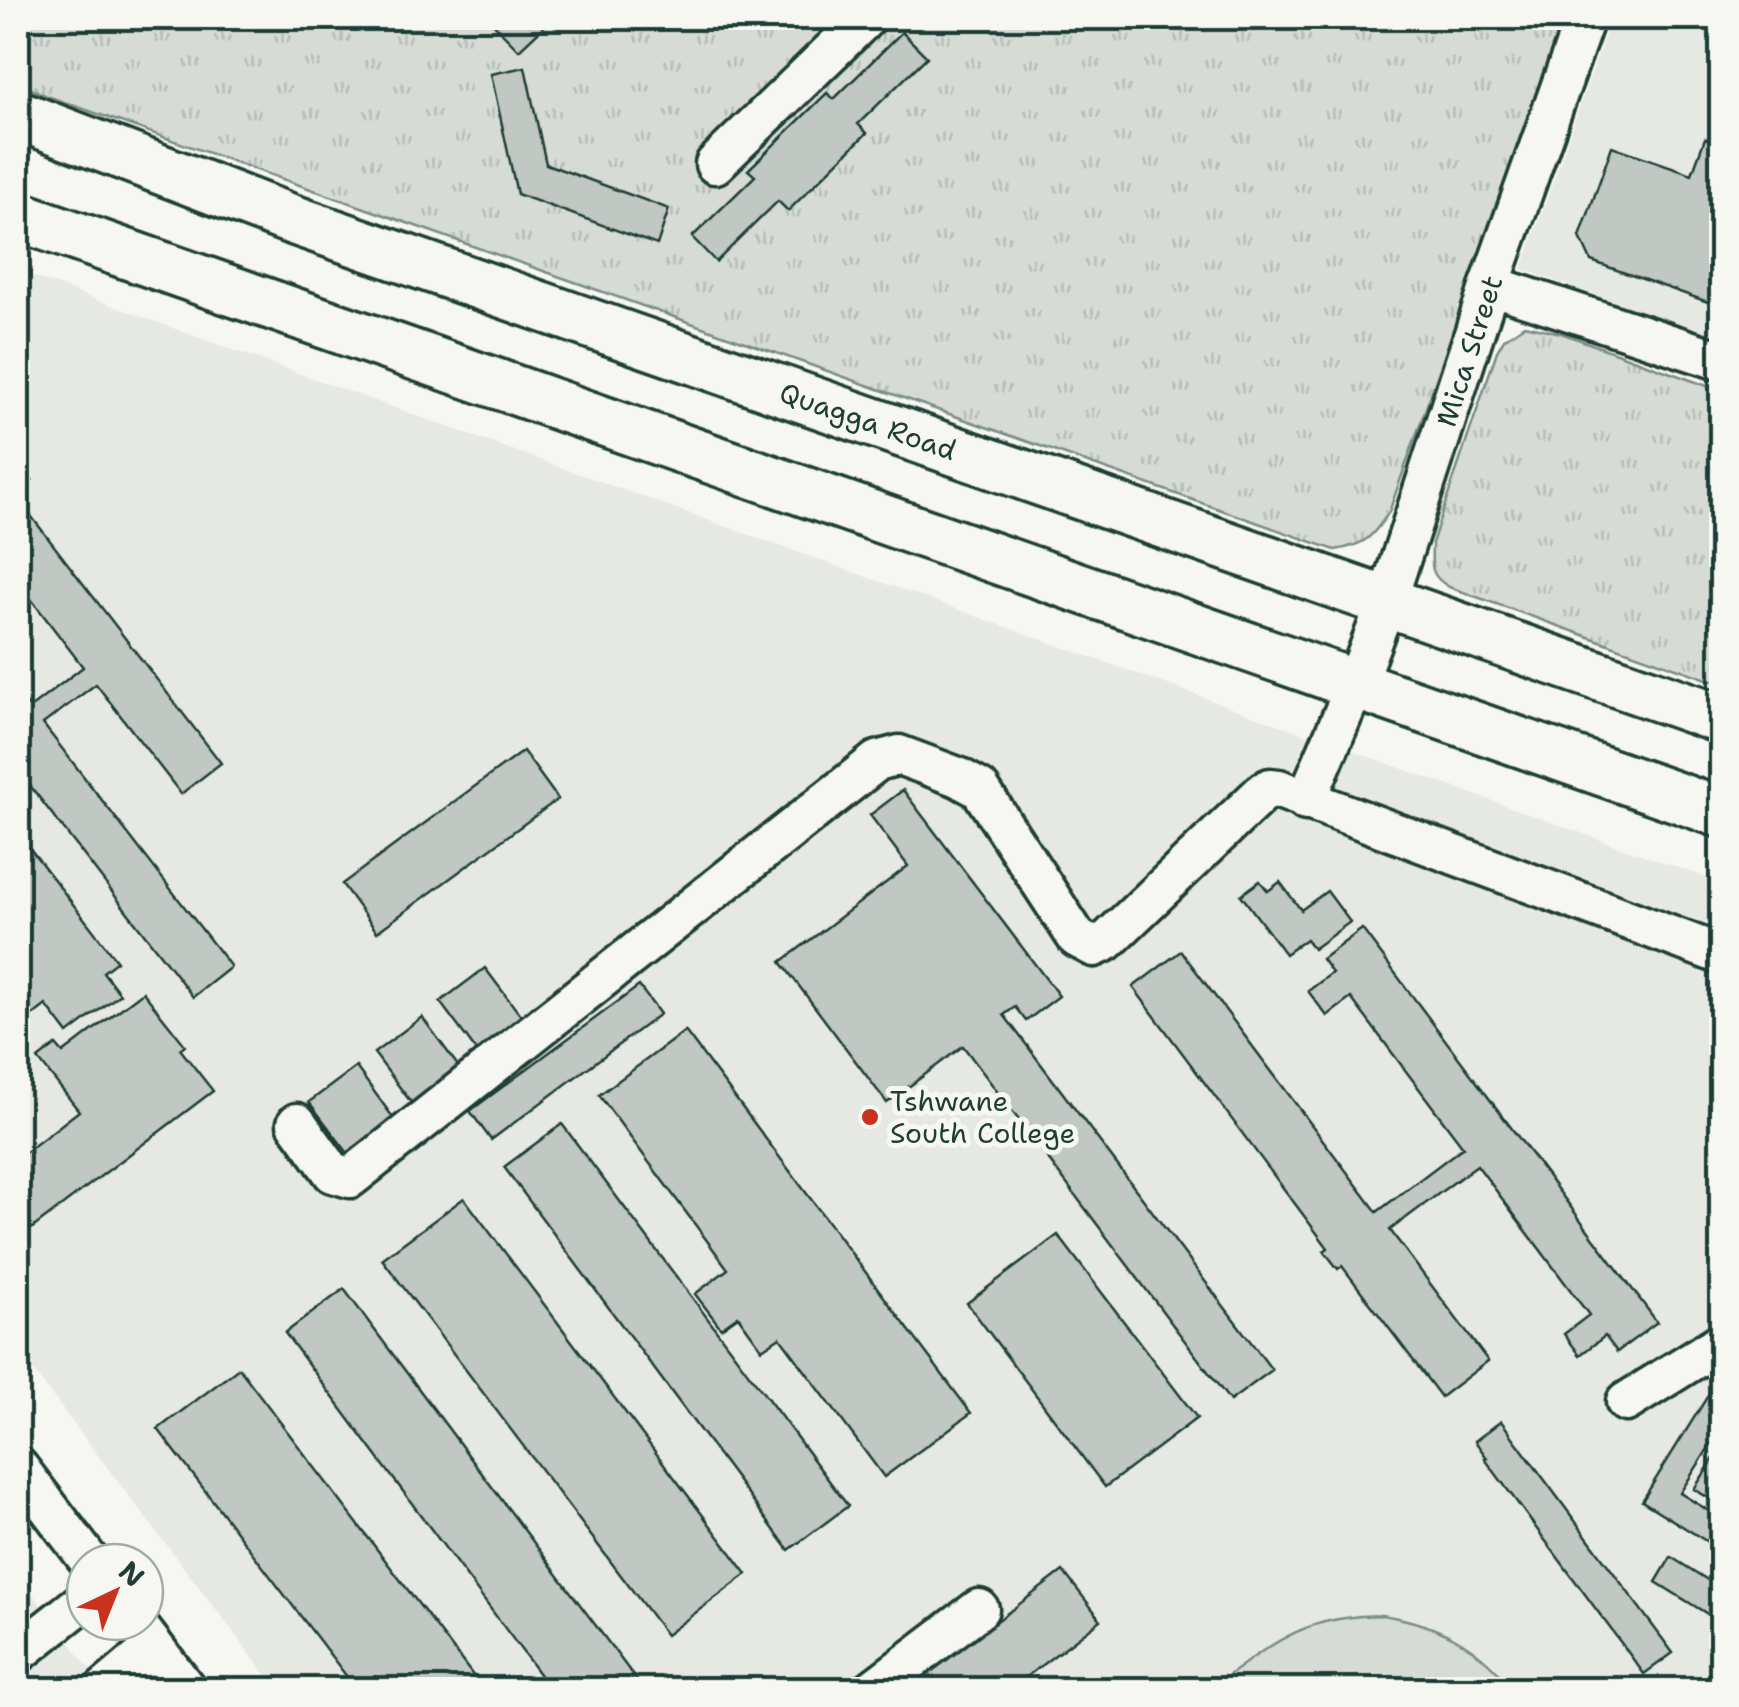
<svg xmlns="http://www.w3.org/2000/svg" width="1739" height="1707" font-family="'Shantell Sans',sans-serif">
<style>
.built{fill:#e6e8e4}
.grass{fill:url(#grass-tufts);stroke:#7a8c85;stroke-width:2.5}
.park{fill:#d6dbd6;stroke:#7a8c85;stroke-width:2.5}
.building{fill:#c1c8c3;stroke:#1f3d34;stroke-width:2.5}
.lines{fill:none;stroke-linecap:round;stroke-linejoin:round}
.minor-casing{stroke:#1f3d34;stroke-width:45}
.major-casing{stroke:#1f3d34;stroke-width:55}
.minor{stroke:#f6f6f2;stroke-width:38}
.major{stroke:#f6f6f2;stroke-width:48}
.poi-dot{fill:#c8321e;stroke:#f6f6f2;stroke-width:4}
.labels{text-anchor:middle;stroke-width:10;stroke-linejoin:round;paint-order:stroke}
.street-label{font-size:28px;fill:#1f3d34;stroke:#f6f6f2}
.poi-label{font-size:28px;fill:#1f3d34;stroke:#f6f6f2;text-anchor:start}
</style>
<defs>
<pattern id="grass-tufts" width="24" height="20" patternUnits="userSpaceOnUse" patternTransform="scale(2.5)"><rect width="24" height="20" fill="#d6dbd6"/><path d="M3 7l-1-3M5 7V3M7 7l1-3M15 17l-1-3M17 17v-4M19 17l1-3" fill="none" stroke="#b7bdb8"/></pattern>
</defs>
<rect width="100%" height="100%" fill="#f6f6f2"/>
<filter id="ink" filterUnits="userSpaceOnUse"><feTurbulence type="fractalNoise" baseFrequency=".01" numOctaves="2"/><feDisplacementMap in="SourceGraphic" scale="20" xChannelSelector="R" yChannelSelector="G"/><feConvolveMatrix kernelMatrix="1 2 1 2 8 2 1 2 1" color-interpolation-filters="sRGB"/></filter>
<g filter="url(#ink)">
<g class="built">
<path d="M 1611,18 L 1721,18 L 1721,339 L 1522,269 Z"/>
<path d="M 18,271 L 219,345 L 1721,883 L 1722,1676 L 1713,1689 L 277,1689 L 18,1351 Z"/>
<path d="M 18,1575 L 105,1689 L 18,1689 Z"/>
</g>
<g class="grass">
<path d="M 18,18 L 1564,18 L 1389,512 C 1372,537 1366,545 1335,550 L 47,96 L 18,83 Z"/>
<path d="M 1524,325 L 1561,333 L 1721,391 L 1721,684 L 1449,587 C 1428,575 1432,565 1432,543 L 1497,351 L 1504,339 Z"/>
</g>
<path class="park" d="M 1382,1615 C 1438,1624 1477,1644 1512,1689 L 1210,1689 C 1272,1644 1301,1616 1382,1615 Z"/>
<g class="building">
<path d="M 488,18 L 553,18 L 519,50 Z"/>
<path d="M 902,32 L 927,57 L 858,124 L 867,133 L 788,211 L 778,201 L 716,262 L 692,237 L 755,176 L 748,170 L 827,93 L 834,99 Z"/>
<path d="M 525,67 L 546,164 L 669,209 L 657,245 L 517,194 L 491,74 Z"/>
<path d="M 1705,138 L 1722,144 L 1722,307 L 1591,261 L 1580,237 L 1612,146 L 1692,174 Z"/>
<path d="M 18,462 L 32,480 L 18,491 Z"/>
<path d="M 18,499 L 221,763 L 181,794 L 96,684 L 43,724 L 231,967 L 193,997 L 18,770 L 18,692 L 30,708 L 83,667 L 18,582 Z"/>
<path d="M 523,751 L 558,799 L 377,932 L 342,884 Z"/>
<path d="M 903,790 L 1059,996 L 1026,1021 L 1015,1007 L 1004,1015 L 1272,1370 L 1230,1401 L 963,1046 L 887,1103 L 781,962 L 908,866 L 870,815 Z"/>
<path d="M 18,833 L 117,961 L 103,972 L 120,994 L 68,1034 L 46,1005 L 18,1027 Z"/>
<path d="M 1260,881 L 1268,891 L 1280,882 L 1301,910 L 1327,891 L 1350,922 L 1313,949 L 1306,939 L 1285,954 L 1241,895 Z"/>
<path d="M 1362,929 L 1657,1322 L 1617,1352 L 1605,1336 L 1580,1355 L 1564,1334 L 1589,1315 L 1477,1165 L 1390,1230 L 1488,1361 L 1441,1397 L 1342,1266 L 1338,1269 L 1324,1251 L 1328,1248 L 1133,987 L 1181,951 L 1377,1212 L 1463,1147 L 1351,998 L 1327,1016 L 1308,991 L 1332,973 L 1322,959 Z"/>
<path d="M 485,968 L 530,1028 L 484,1061 L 440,1002 Z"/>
<path d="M 639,986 L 660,1014 L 491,1140 L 470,1111 Z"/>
<path d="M 143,992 L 185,1045 L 180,1049 L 213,1091 L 18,1239 L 18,1158 L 79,1111 L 38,1059 L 56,1045 L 63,1053 Z"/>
<path d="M 422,1017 L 467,1078 L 419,1113 L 374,1053 Z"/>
<path d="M 685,1031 L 971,1413 L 884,1477 L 780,1337 L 762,1349 L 738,1316 L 721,1328 L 695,1294 L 728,1269 L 599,1095 Z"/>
<path d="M 356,1067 L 400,1127 L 354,1161 L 309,1102 Z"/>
<path d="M 562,1124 L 848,1506 L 789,1550 L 504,1167 Z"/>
<path d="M 464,1198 L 747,1574 L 666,1635 L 382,1259 Z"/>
<path d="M 1058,1235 L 1197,1418 L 1105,1487 L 967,1303 Z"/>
<path d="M 344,1289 L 644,1690 L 551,1690 L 285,1333 Z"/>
<path d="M 239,1368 L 484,1690 L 357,1690 L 158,1429 Z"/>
<path d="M 1722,1373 L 1722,1427 L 1680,1493 L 1722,1519 L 1722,1551 L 1642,1501 Z"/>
<path d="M 1501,1421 L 1673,1653 L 1644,1674 L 1485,1459 L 1487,1458 L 1475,1441 Z"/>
<path d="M 1722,1446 L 1722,1506 L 1694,1489 Z"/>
<path d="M 1671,1557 L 1722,1589 L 1722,1623 L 1656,1582 Z"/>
<path d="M 1063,1571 L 1101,1620 L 1009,1690 L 906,1690 Z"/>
</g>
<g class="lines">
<defs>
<g id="minor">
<path d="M 715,164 L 866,18"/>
<path d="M 1490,285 L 1722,361"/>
<path d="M 1306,801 L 1355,686 L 1387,601 L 1490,285 L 1585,18"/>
<path d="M 297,1123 L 333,1173 L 350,1178 L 877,761 L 899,755 L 958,777 L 980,789 L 1077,938 L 1094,947 L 1107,941 L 1263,792 L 1270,788 L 1279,789 L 1722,955"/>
<path d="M 1626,1402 L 1722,1342"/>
<path d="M 18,1467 L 90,1562"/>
<path d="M 135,1622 L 187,1690"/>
<path d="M 18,1653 L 85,1600"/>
<path d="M 103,1690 L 154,1647"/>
<path d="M 872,1690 L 979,1609"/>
</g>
<g id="major">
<path d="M 18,115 L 288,218 L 1722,719"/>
<path d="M 18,216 L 1722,813"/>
</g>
</defs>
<use href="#minor" class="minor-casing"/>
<use href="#major" class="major-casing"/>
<use href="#minor" class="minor"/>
<use href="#major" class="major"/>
</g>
</g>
<circle class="poi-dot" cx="870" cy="1117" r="10"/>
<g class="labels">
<g class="street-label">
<text transform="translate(1469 351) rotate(-72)" y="10">Mica Street</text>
<text transform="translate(868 421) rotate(19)" y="10">Quagga Road</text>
</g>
<g class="poi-label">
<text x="890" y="1111">Tshwane<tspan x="890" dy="32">South College</tspan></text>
</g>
</g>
<rect width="1739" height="1707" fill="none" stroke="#f6f6f2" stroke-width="60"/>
<rect x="30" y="30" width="1679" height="1647" fill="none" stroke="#1f3d34" stroke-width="4" filter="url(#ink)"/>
<g transform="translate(115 1592) rotate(43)"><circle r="48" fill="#f6f6f2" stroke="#a0aca6" stroke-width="2.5"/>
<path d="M0-8L18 38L0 25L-18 38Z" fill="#c8321e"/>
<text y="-15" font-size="28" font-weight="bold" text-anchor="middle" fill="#1f3d34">N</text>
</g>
</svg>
